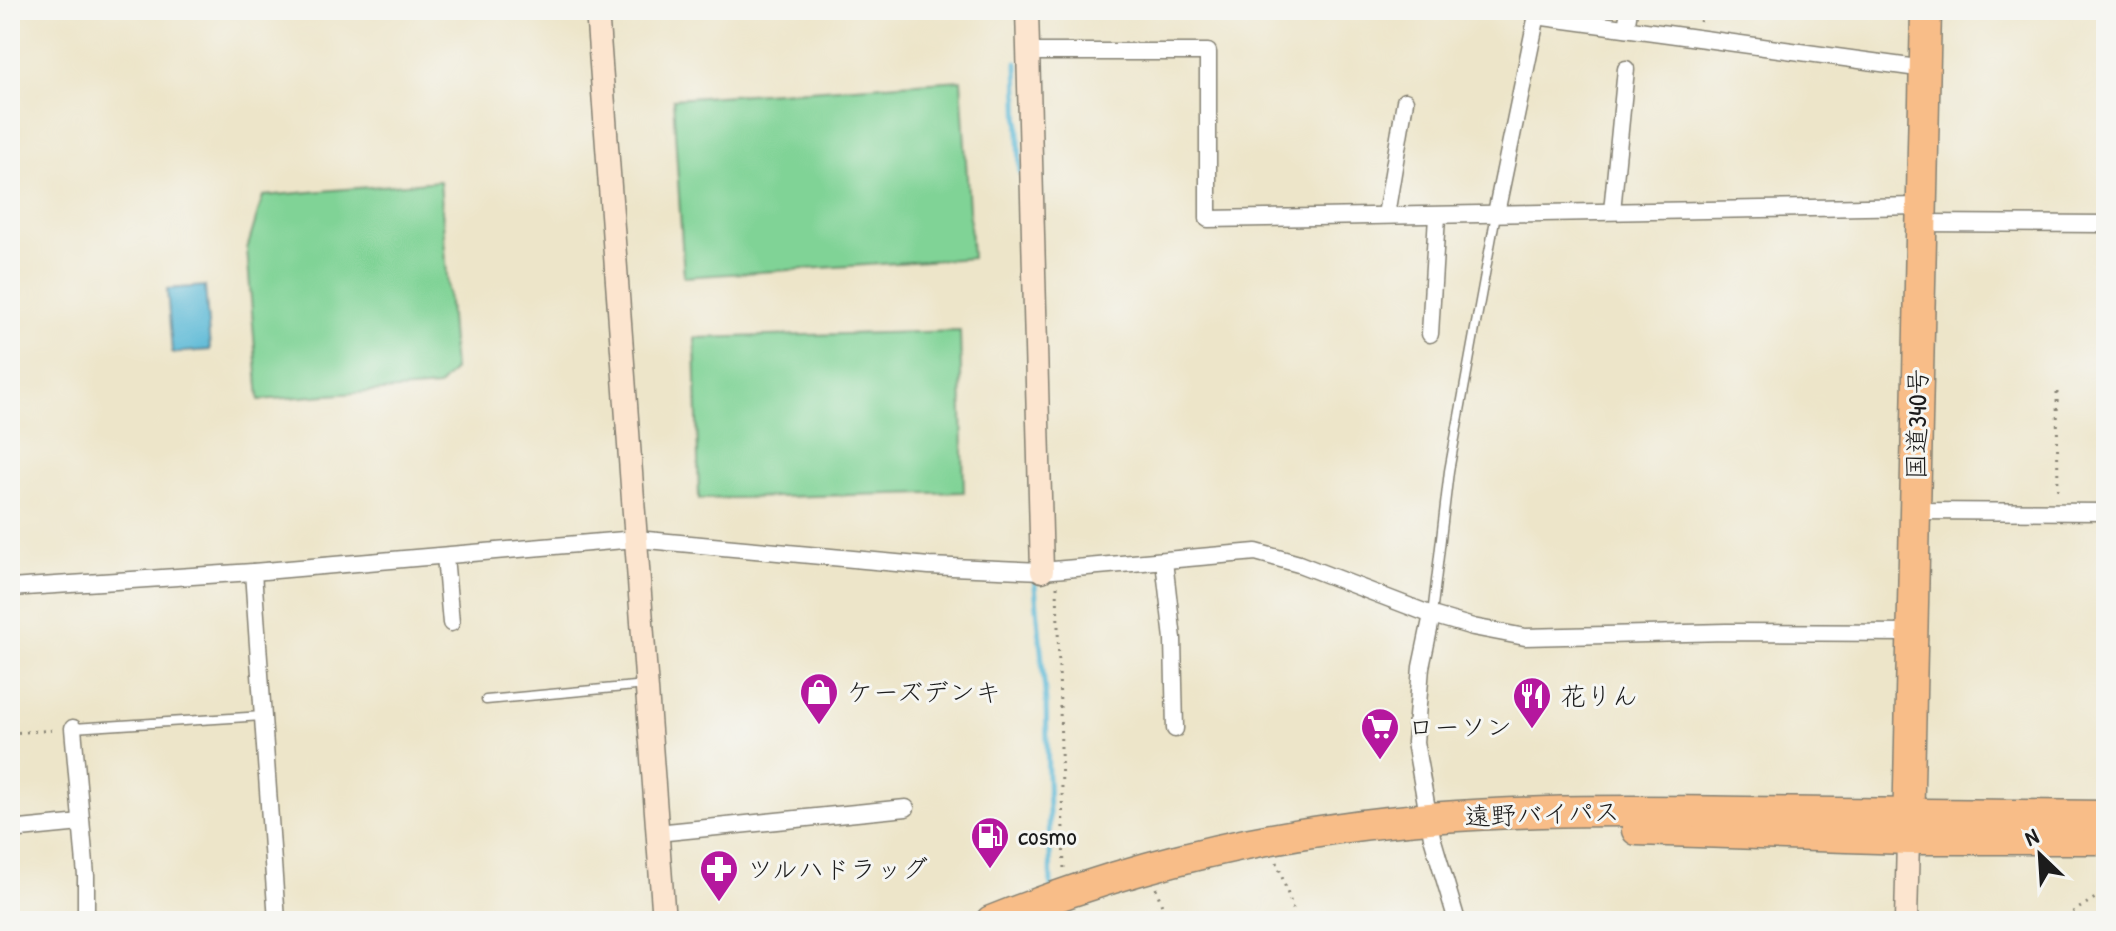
<svg xmlns="http://www.w3.org/2000/svg" width="2116" height="931" font-family="'Patrick Hand','Klee One',sans-serif">
<style>
.green{fill:#80d396;stroke:#4e7859;stroke-width:2}
.water{fill:#57b7d5;stroke:#3a6a78;stroke-width:2}
.lines{fill:none;stroke-linecap:round;stroke-linejoin:round}
.stream{stroke:#57b7d5;stroke-width:5}
.lane-casing{stroke:#848072;stroke-width:11}
.street-casing{stroke:#848072;stroke-width:19}
.secondary-casing{stroke:#848072;stroke-width:25}
.highway-casing{stroke:#848072;stroke-width:33}
.path{stroke:#848072;stroke-width:3;stroke-dasharray:2 6;stroke-linecap:butt}
.lane{stroke:#fff;stroke-width:8}
.street{stroke:#fff;stroke-width:16}
.secondary{stroke:#fce5cf;stroke-width:22}
.highway{stroke:#f8bd88;stroke-width:30}
.labels{text-anchor:middle;stroke-width:6;stroke-linejoin:round;paint-order:stroke}
.street-label{font-size:26px;fill:#1c1c1c;stroke:#f6f6f2}
.poi-label{font-size:26px;fill:#1c1c1c;stroke:#f6f6f2;text-anchor:start}
</style>
<rect width="100%" height="100%" fill="#f6f6f2"/>
<filter id="ink" filterUnits="userSpaceOnUse"><feTurbulence type="fractalNoise" baseFrequency=".0125" numOctaves="2"/><feDisplacementMap in="SourceGraphic" scale="16" xChannelSelector="R" yChannelSelector="G"/><feConvolveMatrix kernelMatrix="1 2 1 2 8 2 1 2 1" color-interpolation-filters="sRGB"/></filter>
<filter id="wash" filterUnits="userSpaceOnUse"><feTurbulence type="fractalNoise" baseFrequency=".006" numOctaves="4" result="noise"/><feDisplacementMap in="SourceGraphic" scale="32" xChannelSelector="R" yChannelSelector="G"/><feGaussianBlur stdDeviation="1.8" result="paint"/><feColorMatrix in="noise" values="0 0 0 0 0 0 0 0 0 0 0 0 0 0 0 0 0 1.4 0 .05"/><feComposite in="paint" operator="in"/></filter>
<g filter="url(#wash)">
<rect width="100%" height="100%" fill="#ede5c9"/>
<g class="green">
<path d="M 961,80 L 972,258 L 684,277 L 673,99 Z"/>
<path d="M 440,181 L 454,370 L 438,387 L 259,400 L 247,249 L 263,196 Z"/>
<path d="M 960,331 L 964,492 L 699,499 L 695,338 Z"/>
</g>
<path class="water" d="M 205,286 L 210,350 L 172,353 L 167,289 Z"/>
<g class="lines">
<g class="stream">
<path d="M 1017,63 L 1020,173"/>
<path d="M 1034,575 L 1046,703 L 1051,888"/>
</g>
</g>
</g>
<g filter="url(#ink)">
<g class="lines">
<defs>
<g id="lane">
<path d="M 1432,615 L 1449,471 L 1496,214"/>
<path d="M 486,700 L 646,685"/>
<path d="M 73,728 L 263,716"/>
</g>
<g id="street">
<path d="M 1536,16 L 1925,69"/>
<path d="M 1626,28 L 1629,10"/>
<path d="M 1028,52 L 1208,52 L 1208,219 L 1920,206"/>
<path d="M 1612,211 L 1626,69"/>
<path d="M 1496,213 L 1538,10"/>
<path d="M 1386,215 L 1405,101"/>
<path d="M 1920,223 L 2106,224"/>
<path d="M 1430,334 L 1437,216"/>
<path d="M 1915,511 L 2106,512"/>
<path d="M 445,556 L 451,623"/>
<path d="M 1164,561 L 1173,639 L 1175,729"/>
<path d="M 253,572 L 277,921"/>
<path d="M 10,588 L 253,572 L 636,539 L 929,566 L 1042,571 L 1256,552 L 1299,564 L 1432,615 L 1473,627 L 1525,637 L 1726,632 L 1914,633"/>
<path d="M 1432,615 L 1421,667 L 1415,742 L 1432,837 L 1457,921"/>
<path d="M 73,728 L 86,876 L 86,921"/>
<path d="M 10,830 L 81,823"/>
<path d="M 657,833 L 906,808"/>
</g>
<g id="secondary">
<path d="M 597,10 L 664,921"/>
<path d="M 1027,10 L 1042,571"/>
<path d="M 1906,921 L 1908,839"/>
</g>
<g id="highway">
<path d="M 1637,830 L 1908,839 L 2106,839"/>
<path d="M 1908,832 L 1926,10"/>
<path d="M 991,921 C 1103,876 1221,844 1340,828 C 1474,809 1609,810 1744,812 C 1865,813 1985,815 2106,816"/>
</g>
</defs>
<use href="#lane" class="lane-casing"/>
<use href="#street" class="street-casing"/>
<use href="#secondary" class="secondary-casing"/>
<use href="#highway" class="highway-casing"/>
<g class="path">
<path d="M 1700,22 L 1703,10"/>
<path d="M 2105,208 L 2106,140"/>
<path d="M 2057,392 L 2058,496"/>
<path d="M 1057,586 L 1064,871"/>
<path d="M 10,733 L 57,730"/>
<path d="M 1277,862 L 1297,921"/>
<path d="M 1156,888 L 1167,921"/>
<path d="M 2059,921 L 2106,891"/>
</g>
<use href="#lane" class="lane"/>
<use href="#street" class="street"/>
<use href="#secondary" class="secondary"/>
<use href="#highway" class="highway"/>
</g>
</g>
<defs>
<symbol id="shop-pin" viewBox="-11 -11 22 30"><path d="M0 17L-7.5 6A9.5 9.5 0 1 1 7.5 6Z" fill="#b5179e" stroke="#f6f6f2"/><path d="M-5-2.5h2.3a2.7 3.5 0 0 1 5.4 0H5L5.5 6h-11ZM-1.5-2.5h3a1.5 2.3 0 0 0-3 0Z" fill="#fff"/></symbol>
<symbol id="restaurant-pin" viewBox="-11 -11 22 30"><path d="M0 17L-7.5 6A9.5 9.5 0 1 1 7.5 6Z" fill="#b5179e" stroke="#f6f6f2"/><path d="M-5-6h1v4h1v-4h1v4h1v-4h1v5L-1.5 .5V6h-2V.5L-5-1ZM5-6V6H3V1.5H1.5Q1.5-4 5-6Z" fill="#fff"/></symbol>
<symbol id="supermarket-pin" viewBox="-11 -11 22 30"><path d="M0 17L-7.5 6A9.5 9.5 0 1 1 7.5 6Z" fill="#b5179e" stroke="#f6f6f2"/><path d="M-6-5.5h2.5l.6 2H6L4.5 2H-2.5L-4.4-4H-6ZM-1.5 3.2a1.3 1.3 0 1 0 .1 0ZM3 3.2a1.3 1.3 0 1 0 .1 0Z" fill="#fff"/></symbol>
<symbol id="fuel-pin" viewBox="-11 -11 22 30"><path d="M0 17L-7.5 6A9.5 9.5 0 1 1 7.5 6Z" fill="#b5179e" stroke="#f6f6f2"/><path d="M-5.5-6h7V0h2V4h1.3V-2.5L3-4.5l.8-.8L6-3V5H2.5V1h-1V6h-7ZM-4.2-4.7v3.2H.2V-4.7Z" fill="#fff"/></symbol>
<symbol id="pharmacy-pin" viewBox="-11 -11 22 30"><path d="M0 17L-7.5 6A9.5 9.5 0 1 1 7.5 6Z" fill="#b5179e" stroke="#f6f6f2"/><path d="M-2-6h4v4h4v4h-4v4h-4v-4h-4v-4h4Z" fill="#fff"/></symbol>
</defs>
<g fill-rule="evenodd">
<use href="#shop-pin" x="797" y="670" width="44" height="60"/>
<use href="#restaurant-pin" x="1510" y="674" width="44" height="60"/>
<use href="#supermarket-pin" x="1358" y="705" width="44" height="60"/>
<use href="#fuel-pin" x="968" y="814" width="44" height="60"/>
<use href="#pharmacy-pin" x="697" y="847" width="44" height="60"/>
</g>
<g class="labels">
<g class="street-label">
<text transform="translate(1917 424) rotate(-89)" y="9">国道340号</text>
<text transform="translate(1542 814) rotate(-2)" y="9">遠野バイパス</text>
</g>
<g class="poi-label">
<text x="847" y="701">ケーズデンキ</text>
<text x="1560" y="705">花りん</text>
<text x="1408" y="736">ローソン</text>
<text x="1018" y="845">cosmo</text>
<text x="747" y="878">ツルハドラッグ</text>
</g>
</g>
<rect width="2116" height="931" fill="none" stroke="#f6f6f2" stroke-width="40"/>
<g transform="translate(2040 855) rotate(335)" stroke="#f6f6f2" stroke-width="6" paint-order="stroke">
<path d="M0-6L14 30L0 20L-14 30Z" fill="#1c1c1c"/>
<text y="-12" font-size="22" font-weight="bold" text-anchor="middle" fill="#1c1c1c">N</text>
</g>
</svg>
